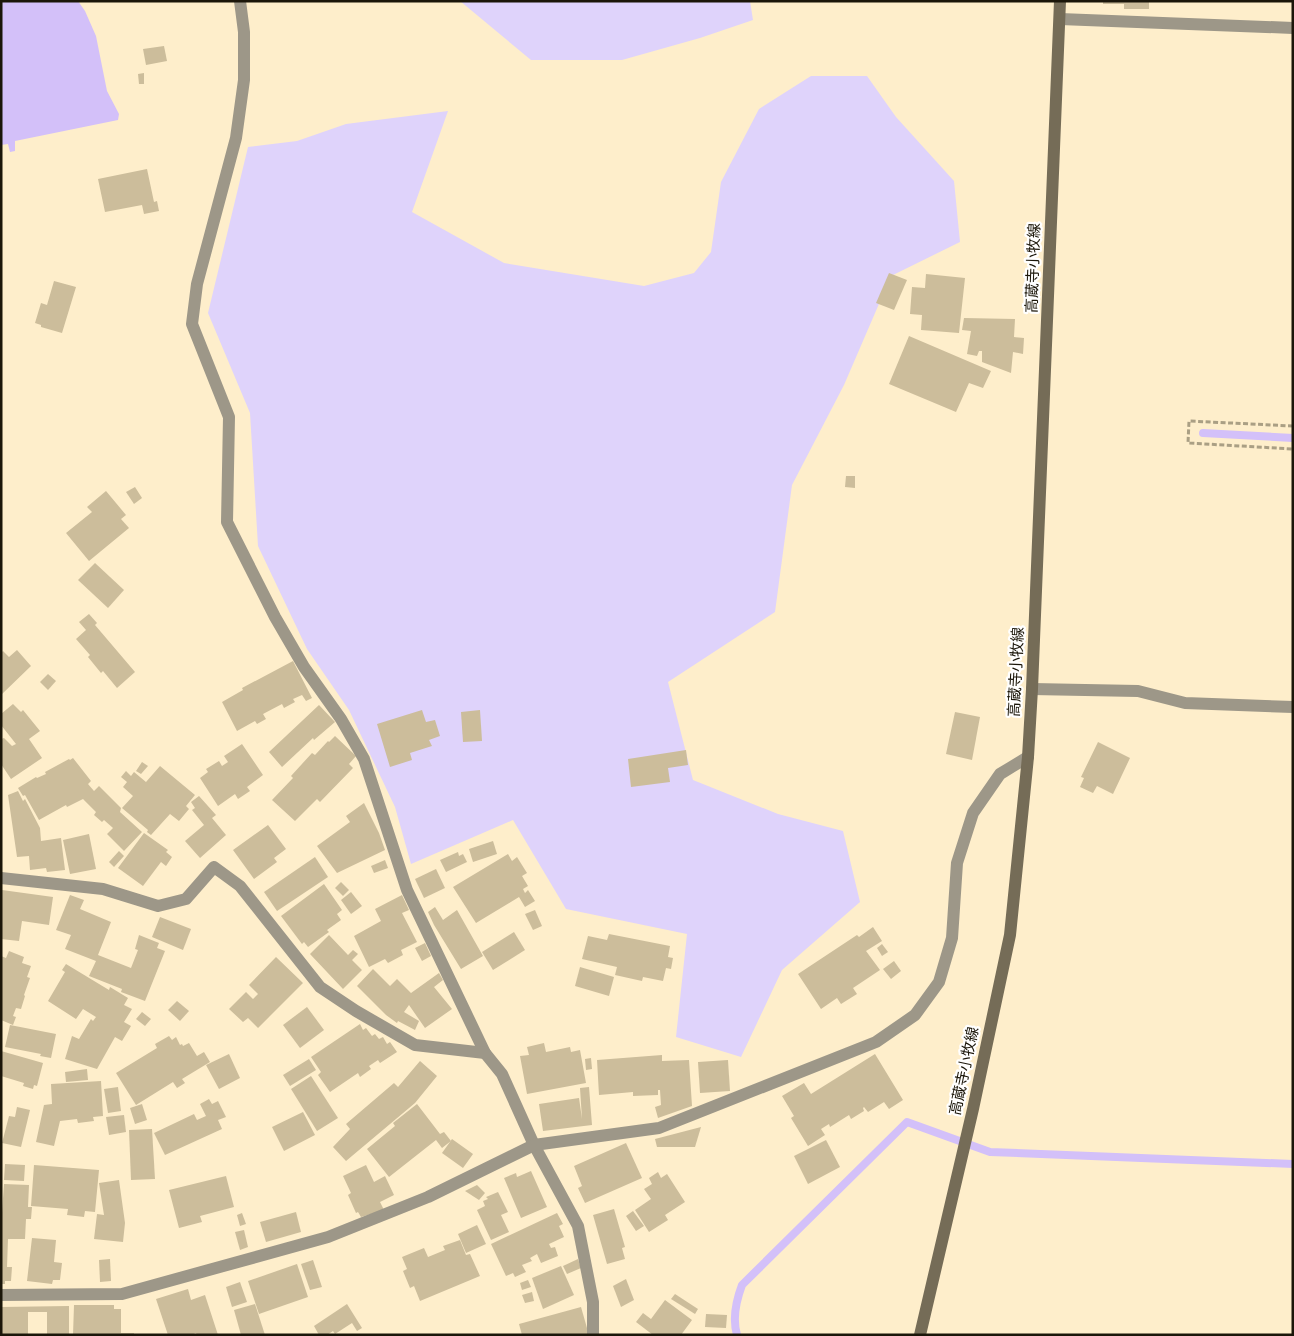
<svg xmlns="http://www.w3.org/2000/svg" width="1294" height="1336" font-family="'Asap Condensed','Noto Sans JP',sans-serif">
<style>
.green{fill:#dfd3fb}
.water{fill:#d3c0f9}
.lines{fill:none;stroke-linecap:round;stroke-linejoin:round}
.stream{stroke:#d3c0f9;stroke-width:8}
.building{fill:#ccbd9b}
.path{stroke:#aa9f84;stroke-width:3;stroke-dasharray:5 2.5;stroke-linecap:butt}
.minor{stroke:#9d9788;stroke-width:12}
.secondary{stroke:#756c57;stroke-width:12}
.labels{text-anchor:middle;stroke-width:4.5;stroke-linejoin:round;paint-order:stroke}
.street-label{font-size:15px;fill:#1b1609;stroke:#fff}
</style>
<rect width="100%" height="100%" fill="#feeecb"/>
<g class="green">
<path d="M 460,1 L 750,1 L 753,20 L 700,38 L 622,60 L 531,60 Z"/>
<path d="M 811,76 L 867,76 L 896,117 L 954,181 L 960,242 L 891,276 L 844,385 L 792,485 L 775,612 L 668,682 L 693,780 L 778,814 L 843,831 L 860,902 L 782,970 L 741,1057 L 676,1037 L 687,934 L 566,909 L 513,820 L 411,864 L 395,807 L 349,710 L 307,649 L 258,546 L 250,413 L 208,313 L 248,147 L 297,141 L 346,124 L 448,111 L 412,212 L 504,263 L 644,286 L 694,273 L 711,252 L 721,182 L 759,109 Z"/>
</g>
<path class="water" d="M 1,1 L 78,1 L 85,11 L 96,36 L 107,91 L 119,114 L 118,120 L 15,141 L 15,151 L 10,152 L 8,144 L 1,145 Z"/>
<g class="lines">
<g class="stream">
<path d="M 1203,433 L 1293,438"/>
<path d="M 737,1335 C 732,1318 736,1301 742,1285 L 907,1122 L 990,1152 L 1293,1164"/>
</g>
</g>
<g class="building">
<path d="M 1103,1 L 1149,1 L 1149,9 L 1124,9 L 1124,4 L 1103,4 Z"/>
<path d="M 164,46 L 167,61 L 146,65 L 143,49 Z"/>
<path d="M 144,73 L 144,84 L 139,84 L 138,74 Z"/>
<path d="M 147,169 L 154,202 L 157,201 L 159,211 L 144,214 L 142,205 L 105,212 L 98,179 Z"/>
<path d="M 889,273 L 907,280 L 894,310 L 876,303 Z"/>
<path d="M 926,274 L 965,278 L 959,333 L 921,330 L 922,315 L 910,314 L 912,287 L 925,288 Z"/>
<path d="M 54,281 L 76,287 L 62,333 L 41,327 L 41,325 L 35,323 L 41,303 L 47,305 Z"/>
<path d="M 964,318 L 1015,319 L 1014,337 L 1024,338 L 1023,354 L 1013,352 L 1011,373 L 982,362 L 982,351 L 979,351 L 977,356 L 967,354 L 971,331 L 962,330 Z"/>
<path d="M 909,336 L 991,371 L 983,388 L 969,383 L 956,412 L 889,384 Z"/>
<path d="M 846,476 L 855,476 L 855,488 L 845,487 Z"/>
<path d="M 135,487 L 142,498 L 134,504 L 126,492 Z"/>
<path d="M 106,491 L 126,515 L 121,519 L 129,528 L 89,561 L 66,533 L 92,512 L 87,507 Z"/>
<path d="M 95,563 L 124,590 L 108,608 L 78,580 Z"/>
<path d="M 89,614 L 97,623 L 95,625 L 135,672 L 117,688 L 103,671 L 101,673 L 88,657 L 90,655 L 76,639 L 86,630 L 79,622 Z"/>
<path d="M 17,650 L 31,666 L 1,695 L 1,653 L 3,651 L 9,657 Z"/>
<path d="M 293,661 L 312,698 L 306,701 L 302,695 L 293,699 L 295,702 L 284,708 L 282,704 L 263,714 L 266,719 L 257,724 L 255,721 L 237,731 L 222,702 L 243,690 L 242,688 Z"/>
<path d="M 48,674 L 56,681 L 48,690 L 40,682 Z"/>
<path d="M 13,704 L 21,712 L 23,710 L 40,731 L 29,739 L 42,758 L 11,779 L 1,764 L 1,739 L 4,738 L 12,746 L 16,744 L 1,725 L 1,714 Z"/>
<path d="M 319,705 L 335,722 L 314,740 L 313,738 L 282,767 L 269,752 Z"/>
<path d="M 422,710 L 426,722 L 435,720 L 440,736 L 429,740 L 432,746 L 410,753 L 412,760 L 390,767 L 377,724 Z"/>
<path d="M 480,710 L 482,741 L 463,742 L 461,712 Z"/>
<path d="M 955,712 L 980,717 L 972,760 L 946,754 Z"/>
<path d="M 335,736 L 356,756 L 349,764 L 353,768 L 320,802 L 317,799 L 295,821 L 272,800 L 293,778 L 291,776 L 312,753 L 315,755 L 328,741 L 329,742 Z"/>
<path d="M 1098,742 L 1130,758 L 1113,794 L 1097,786 L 1093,793 L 1080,787 L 1084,778 L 1081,777 Z"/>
<path d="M 242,744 L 263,775 L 247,787 L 250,791 L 238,799 L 235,794 L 218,806 L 200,778 L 208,772 L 206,769 L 219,761 L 222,766 L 228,762 L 224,756 Z"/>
<path d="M 686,750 L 688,765 L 668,768 L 670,782 L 631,787 L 628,759 Z"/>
<path d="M 73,758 L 91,781 L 88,784 L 94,791 L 99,786 L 121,808 L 120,812 L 142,832 L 124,851 L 107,834 L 113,828 L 104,820 L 102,822 L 94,815 L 96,812 L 83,799 L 67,807 L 66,805 L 39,820 L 25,795 L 23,796 L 18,788 L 36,777 L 37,778 L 46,774 L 45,772 L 69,759 L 70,760 Z"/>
<path d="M 142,762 L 148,766 L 141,774 L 136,771 Z"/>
<path d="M 160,766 L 195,795 L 186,806 L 189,809 L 179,821 L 170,814 L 151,835 L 147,832 L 148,830 L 122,808 L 133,796 L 123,787 L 127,782 L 121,777 L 126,771 L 131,776 L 134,772 L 146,782 Z"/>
<path d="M 18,791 L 23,801 L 25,799 L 40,828 L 41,841 L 61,838 L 65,870 L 47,872 L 46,868 L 30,870 L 29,856 L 17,857 L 8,795 Z"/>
<path d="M 199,796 L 216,815 L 212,818 L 226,835 L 200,858 L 185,841 L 204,825 L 192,810 L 195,808 L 191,802 Z"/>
<path d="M 364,803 L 379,833 L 385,850 L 337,873 L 317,846 L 350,822 L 346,816 Z"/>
<path d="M 268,825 L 286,849 L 274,858 L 277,862 L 254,879 L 233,850 Z"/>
<path d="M 144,833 L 168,850 L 166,852 L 172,857 L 166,866 L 161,862 L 143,886 L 118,868 Z"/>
<path d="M 89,834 L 96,869 L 70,874 L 63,840 Z"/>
<path d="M 493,841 L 497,854 L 473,862 L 469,849 Z"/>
<path d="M 119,851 L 124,856 L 114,867 L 109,862 Z"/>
<path d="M 458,852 L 459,856 L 463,854 L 467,862 L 446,872 L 440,860 Z"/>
<path d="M 508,854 L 512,861 L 517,857 L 527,873 L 522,876 L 528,886 L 523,889 L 525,893 L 528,890 L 535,901 L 525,907 L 519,897 L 476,923 L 453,887 Z"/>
<path d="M 315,857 L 328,877 L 277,911 L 264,892 Z"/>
<path d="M 385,860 L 388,868 L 374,873 L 371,866 Z"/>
<path d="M 436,869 L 445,888 L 424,898 L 415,879 Z"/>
<path d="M 341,882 L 349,890 L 343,896 L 335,888 Z"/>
<path d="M 324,884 L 342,910 L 337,914 L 341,920 L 327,930 L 329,932 L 308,947 L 304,942 L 302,944 L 281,916 Z"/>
<path d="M 2,890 L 53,897 L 49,925 L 22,921 L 19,941 L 1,939 Z"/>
<path d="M 351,892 L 362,906 L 351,914 L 341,900 Z"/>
<path d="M 70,895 L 84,900 L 80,909 L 111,922 L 98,955 L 131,968 L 138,950 L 135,949 L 139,935 L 159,943 L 157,948 L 165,951 L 145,1001 L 121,992 L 122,989 L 89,976 L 96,961 L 65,949 L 71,935 L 56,930 Z"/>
<path d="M 402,895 L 409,910 L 402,913 L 417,942 L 401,950 L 403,955 L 388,963 L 385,959 L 369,967 L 354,936 L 381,921 L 375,909 Z"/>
<path d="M 435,907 L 443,920 L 457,910 L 483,956 L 461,969 L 434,925 L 428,912 Z"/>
<path d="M 535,910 L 542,926 L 533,930 L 525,914 Z"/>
<path d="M 160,917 L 191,929 L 183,950 L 152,937 Z"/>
<path d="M 873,927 L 882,941 L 866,951 L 880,970 L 853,988 L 857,994 L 841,1004 L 837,998 L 821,1009 L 798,974 L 857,935 L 859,937 Z"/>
<path d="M 514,932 L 525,950 L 493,970 L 482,952 Z"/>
<path d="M 609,934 L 670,946 L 668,957 L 673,958 L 671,969 L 666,968 L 663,981 L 643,977 L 642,981 L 615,975 L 617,967 L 582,959 L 588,936 L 607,940 Z"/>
<path d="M 329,935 L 348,955 L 353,950 L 358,954 L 352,960 L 362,970 L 343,989 L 310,954 Z"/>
<path d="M 425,943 L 431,956 L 422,961 L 415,948 Z"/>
<path d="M 882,944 L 888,952 L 882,956 L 877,948 Z"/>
<path d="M 9,951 L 24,957 L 22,963 L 31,966 L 27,977 L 30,978 L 24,995 L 25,996 L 21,1009 L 16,1008 L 13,1016 L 16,1017 L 13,1025 L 1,1020 L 1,956 L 6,958 Z"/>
<path d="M 276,957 L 303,983 L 258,1028 L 248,1018 L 243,1022 L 229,1009 L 246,992 L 253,999 L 258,994 L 249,985 Z"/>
<path d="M 894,961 L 901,971 L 891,979 L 883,969 Z"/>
<path d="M 66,964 L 109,990 L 110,987 L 128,998 L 124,1005 L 132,1009 L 124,1022 L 131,1026 L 122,1041 L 115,1037 L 97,1069 L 65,1059 L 72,1036 L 79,1039 L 91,1019 L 93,1021 L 96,1017 L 83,1009 L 76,1019 L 48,1001 L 65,972 L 62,970 Z"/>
<path d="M 580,967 L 614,977 L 609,996 L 575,986 Z"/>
<path d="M 373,969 L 390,986 L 397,979 L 411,993 L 439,973 L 443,980 L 434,987 L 452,1009 L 425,1028 L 409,1005 L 404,1012 L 419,1021 L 415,1030 L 398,1021 L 397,1023 L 386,1015 L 357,986 Z"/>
<path d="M 177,1001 L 189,1011 L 180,1021 L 168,1010 Z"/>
<path d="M 307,1007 L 324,1030 L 300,1048 L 283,1025 Z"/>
<path d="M 142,1012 L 151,1019 L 145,1026 L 136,1019 Z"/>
<path d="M 360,1024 L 363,1030 L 366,1028 L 372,1036 L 375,1034 L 379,1039 L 383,1037 L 387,1044 L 390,1042 L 397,1052 L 380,1063 L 378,1060 L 369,1066 L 371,1069 L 360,1077 L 358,1073 L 330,1092 L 318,1075 L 321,1072 L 311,1057 Z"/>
<path d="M 10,1025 L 56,1034 L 51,1058 L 40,1056 L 41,1054 L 5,1047 Z"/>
<path d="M 169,1036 L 172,1040 L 176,1037 L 180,1045 L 182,1044 L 183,1046 L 189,1043 L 197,1056 L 204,1052 L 210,1062 L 182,1079 L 185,1083 L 177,1088 L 173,1082 L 136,1105 L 116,1073 L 157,1048 L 155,1044 Z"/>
<path d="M 544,1043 L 546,1052 L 570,1047 L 571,1052 L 580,1050 L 586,1083 L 527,1094 L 520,1056 L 529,1055 L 527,1047 Z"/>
<path d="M 1,1051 L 43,1063 L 37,1086 L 34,1085 L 33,1089 L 23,1086 L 24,1083 L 1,1076 Z"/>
<path d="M 229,1054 L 240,1078 L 219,1089 L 206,1065 Z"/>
<path d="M 875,1054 L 903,1100 L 889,1109 L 884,1102 L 868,1112 L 864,1107 L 863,1108 L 864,1111 L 851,1119 L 849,1115 L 830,1127 L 829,1124 L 821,1129 L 825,1135 L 808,1146 L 791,1118 L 794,1116 L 782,1096 L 804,1083 L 811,1094 Z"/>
<path d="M 662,1055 L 662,1061 L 689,1060 L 692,1106 L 658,1118 L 655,1107 L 661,1105 L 660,1090 L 658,1090 L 658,1095 L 633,1096 L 633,1092 L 599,1095 L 597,1060 Z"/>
<path d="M 591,1058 L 592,1069 L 586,1070 L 585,1059 Z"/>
<path d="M 309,1059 L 316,1070 L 290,1086 L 283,1075 Z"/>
<path d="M 728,1060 L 730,1091 L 700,1093 L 698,1062 Z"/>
<path d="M 420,1061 L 437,1076 L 415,1103 L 346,1161 L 333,1147 L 350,1129 L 346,1124 L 394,1083 L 398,1087 Z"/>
<path d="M 87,1069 L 88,1080 L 66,1082 L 65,1072 Z"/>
<path d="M 311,1076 L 338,1118 L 317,1131 L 291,1089 Z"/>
<path d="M 101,1081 L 103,1116 L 93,1117 L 94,1121 L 78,1123 L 77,1119 L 60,1121 L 54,1146 L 36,1142 L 44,1105 L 52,1104 L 51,1084 Z"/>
<path d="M 118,1087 L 121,1111 L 108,1113 L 104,1089 Z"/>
<path d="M 589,1087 L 592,1125 L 543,1131 L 539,1104 L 579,1098 L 582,1119 L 580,1088 Z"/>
<path d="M 209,1099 L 212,1104 L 218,1101 L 226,1117 L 218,1120 L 222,1129 L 165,1155 L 154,1133 L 194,1114 L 197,1120 L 206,1116 L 200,1104 Z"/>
<path d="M 142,1104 L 147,1120 L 135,1124 L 130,1108 Z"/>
<path d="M 417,1104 L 440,1134 L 444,1132 L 451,1141 L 442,1148 L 436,1140 L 389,1177 L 367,1149 L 395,1126 L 393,1123 Z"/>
<path d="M 17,1107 L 30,1110 L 21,1147 L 2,1143 L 9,1116 L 15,1117 Z"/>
<path d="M 303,1112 L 315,1135 L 284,1151 L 272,1127 Z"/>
<path d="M 124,1115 L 126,1132 L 109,1135 L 106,1117 Z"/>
<path d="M 701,1127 L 695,1147 L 657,1147 L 655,1139 Z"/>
<path d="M 152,1129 L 155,1179 L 131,1180 L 129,1130 Z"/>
<path d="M 452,1139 L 473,1154 L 463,1168 L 442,1153 Z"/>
<path d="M 826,1140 L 840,1167 L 808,1184 L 794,1156 Z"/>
<path d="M 626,1143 L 642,1178 L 585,1203 L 578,1188 L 582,1186 L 574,1166 Z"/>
<path d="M 5,1164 L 25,1165 L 24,1181 L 4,1180 Z"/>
<path d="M 34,1165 L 99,1170 L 95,1212 L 85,1211 L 84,1217 L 67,1215 L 68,1209 L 31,1206 Z"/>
<path d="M 366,1165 L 374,1182 L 385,1176 L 394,1195 L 380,1202 L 384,1210 L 361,1217 L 358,1212 L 356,1213 L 348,1195 L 351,1193 L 343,1176 Z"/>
<path d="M 531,1171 L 547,1207 L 521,1218 L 504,1178 L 516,1173 L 517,1177 Z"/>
<path d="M 658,1172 L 661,1178 L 667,1174 L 685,1202 L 665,1215 L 668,1220 L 649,1232 L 635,1210 L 651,1199 L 644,1189 L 652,1184 L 649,1178 Z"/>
<path d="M 226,1176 L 234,1207 L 200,1216 L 202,1222 L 179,1228 L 169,1190 Z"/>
<path d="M 119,1180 L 125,1223 L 123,1242 L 94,1239 L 97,1214 L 104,1215 L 99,1183 Z"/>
<path d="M 4,1184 L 29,1185 L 28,1207 L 32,1207 L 31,1219 L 26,1219 L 25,1239 L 8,1239 L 7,1267 L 12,1267 L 11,1281 L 5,1281 L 5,1284 L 1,1284 L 1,1227 Z"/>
<path d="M 477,1185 L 485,1193 L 479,1200 L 465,1191 Z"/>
<path d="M 498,1192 L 508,1212 L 501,1215 L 509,1232 L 491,1240 L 477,1210 L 485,1206 L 483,1201 L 488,1199 L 486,1197 Z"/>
<path d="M 614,1209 L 625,1247 L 622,1248 L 625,1259 L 607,1264 L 593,1215 Z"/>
<path d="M 633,1211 L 644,1226 L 636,1231 L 626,1216 Z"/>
<path d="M 296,1212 L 301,1232 L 266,1242 L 260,1222 Z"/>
<path d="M 242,1213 L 246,1224 L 240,1226 L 237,1215 Z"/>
<path d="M 557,1213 L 563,1224 L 559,1226 L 564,1237 L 549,1244 L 551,1248 L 555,1247 L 558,1256 L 541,1263 L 537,1254 L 530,1258 L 532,1261 L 522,1265 L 526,1272 L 515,1277 L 513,1273 L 506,1276 L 491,1244 Z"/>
<path d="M 477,1225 L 486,1244 L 466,1253 L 458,1234 Z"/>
<path d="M 244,1230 L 248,1247 L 240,1250 L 235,1232 Z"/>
<path d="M 32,1238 L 56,1240 L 54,1262 L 62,1263 L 60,1280 L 53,1280 L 52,1284 L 27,1281 Z"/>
<path d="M 460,1240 L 466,1255 L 470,1254 L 480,1276 L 420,1301 L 414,1286 L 410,1288 L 403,1271 L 407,1269 L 402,1257 L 424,1248 L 428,1257 L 445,1250 L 443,1246 Z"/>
<path d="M 110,1259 L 111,1281 L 100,1282 L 99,1260 Z"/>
<path d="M 578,1259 L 581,1268 L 567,1274 L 563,1266 Z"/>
<path d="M 313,1260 L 322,1287 L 310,1290 L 301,1264 Z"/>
<path d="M 297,1264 L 308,1297 L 259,1314 L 248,1281 Z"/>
<path d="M 561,1266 L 574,1295 L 543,1309 L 532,1278 Z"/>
<path d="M 626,1279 L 634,1300 L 621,1307 L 613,1286 Z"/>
<path d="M 528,1280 L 531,1287 L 522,1290 L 520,1283 Z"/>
<path d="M 240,1282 L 247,1302 L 232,1307 L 226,1287 Z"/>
<path d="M 188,1289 L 191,1300 L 205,1295 L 218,1335 L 197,1335 L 196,1333 L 191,1335 L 168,1335 L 156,1299 Z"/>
<path d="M 532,1292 L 534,1301 L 525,1303 L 522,1295 Z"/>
<path d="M 675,1294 L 698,1309 L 695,1314 L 671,1299 Z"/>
<path d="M 665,1300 L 692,1320 L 681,1335 L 653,1335 L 636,1322 L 643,1313 L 651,1319 Z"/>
<path d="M 255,1304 L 265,1335 L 241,1335 L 234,1310 Z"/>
<path d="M 347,1304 L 362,1328 L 357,1331 L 352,1323 L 335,1334 L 333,1331 L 327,1335 L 319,1335 L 314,1326 Z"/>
<path d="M 74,1305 L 114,1305 L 114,1309 L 121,1309 L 121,1333 L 134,1333 L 134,1335 L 73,1335 Z"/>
<path d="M 69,1306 L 69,1335 L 47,1335 L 47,1312 L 28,1312 L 28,1335 L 1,1335 L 1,1307 Z"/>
<path d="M 581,1307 L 589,1335 L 522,1335 L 519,1324 Z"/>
<path d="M 706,1314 L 727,1315 L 726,1328 L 705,1327 Z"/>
</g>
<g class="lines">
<path class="path" d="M 1293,426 L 1189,421 L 1188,443 L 1293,449"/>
<g class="minor">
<path d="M 240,1 L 244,32 L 244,80 L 236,138 L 197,284 L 192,324 L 229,417 L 227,522 L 275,617 L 304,667 L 341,719 L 364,759 L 407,890 L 485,1053 L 502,1074 L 534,1145 L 578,1226 L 593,1302 L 593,1335"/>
<path d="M 1060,19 L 1293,28"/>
<path d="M 1032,689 L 1138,691 L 1185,703 L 1293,707"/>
<path d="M 1,878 L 103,889 L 158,906 L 186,899 L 214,867 L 240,886 L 320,987 L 356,1011 L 415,1045 L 485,1053"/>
<path d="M 1,1295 L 122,1294 L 328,1237 L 428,1197 L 534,1145 L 659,1128 L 876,1042 L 915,1015 L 939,982 L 952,938 L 957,863 L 973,813 L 1000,774 L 1028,757"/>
</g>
<path class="secondary" d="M 920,1335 L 973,1109 L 1010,935 L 1028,757 L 1032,689 L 1060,1"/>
</g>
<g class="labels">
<g class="street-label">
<text transform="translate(1033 268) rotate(-88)" y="5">高蔵寺小牧線</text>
<text transform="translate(1016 672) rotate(-87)" y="5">高蔵寺小牧線</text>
<text transform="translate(964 1071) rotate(-78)" y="5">高蔵寺小牧線</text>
</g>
</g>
<rect width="1294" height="1336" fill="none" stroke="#1b1609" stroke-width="5"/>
</svg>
